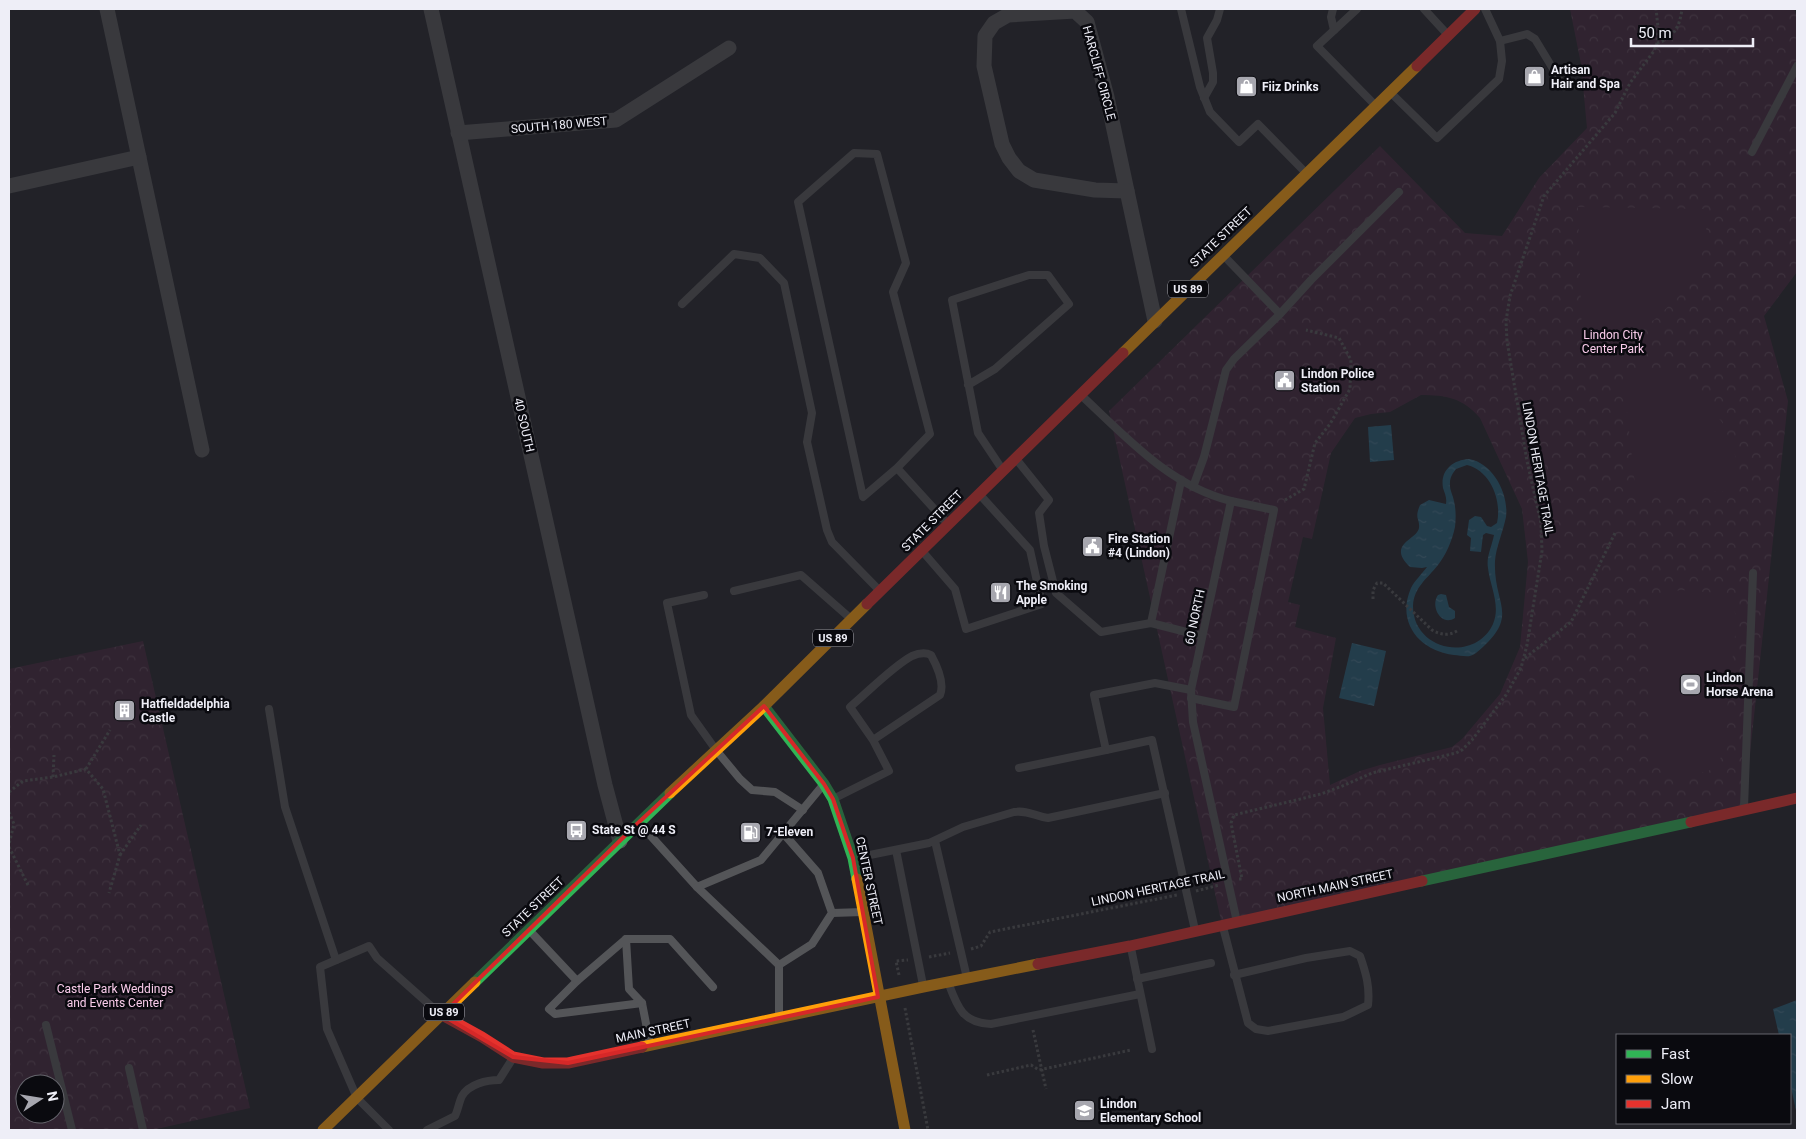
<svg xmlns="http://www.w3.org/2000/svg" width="1806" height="1139" font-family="Roboto,sans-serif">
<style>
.park{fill:url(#park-crowns);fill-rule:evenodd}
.garden{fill:#42253b}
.water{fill:url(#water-ripples);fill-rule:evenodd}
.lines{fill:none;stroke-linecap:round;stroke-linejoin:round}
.path{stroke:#565759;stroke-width:3;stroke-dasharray:2.5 2.5;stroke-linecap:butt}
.lane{stroke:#545558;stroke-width:8}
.street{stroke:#545558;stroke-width:15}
.fast{stroke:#30b455;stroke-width:11}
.slow{stroke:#ff9f0a;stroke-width:11}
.jam{stroke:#e5322d;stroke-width:11}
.marked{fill:none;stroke:#d62828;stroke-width:4;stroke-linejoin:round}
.labels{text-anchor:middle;stroke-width:5;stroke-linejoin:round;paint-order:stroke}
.shield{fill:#0a0a0f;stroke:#aaaab1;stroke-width:1}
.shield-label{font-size:11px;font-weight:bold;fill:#eeeef7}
.poi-label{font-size:12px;font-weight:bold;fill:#eeeef7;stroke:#0a0a0f;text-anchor:start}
.street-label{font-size:12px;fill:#eeeef7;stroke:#0a0a0f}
.park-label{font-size:12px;fill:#facceb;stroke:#0a0a0f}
</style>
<defs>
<pattern id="park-crowns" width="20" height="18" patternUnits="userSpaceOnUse" patternTransform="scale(1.25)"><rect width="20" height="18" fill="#42253b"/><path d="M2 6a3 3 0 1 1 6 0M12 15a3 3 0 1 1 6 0" fill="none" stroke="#5e4558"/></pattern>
<pattern id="water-ripples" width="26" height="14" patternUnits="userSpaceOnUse" patternTransform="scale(1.25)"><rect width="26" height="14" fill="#255d77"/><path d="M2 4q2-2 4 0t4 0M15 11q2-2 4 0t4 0" fill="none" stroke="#45758b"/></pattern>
</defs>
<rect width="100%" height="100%" fill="#222228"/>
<g class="park">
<path d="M 1570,9 L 1794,9 L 1797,17 L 1797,272 L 1764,316 L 1788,401 L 1744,809 L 1222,925 L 1109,411 L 1380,146 L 1465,233 L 1502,236 L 1539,178 L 1587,128 L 1581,64 ZM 1421,395 C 1446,395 1463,398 1480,418 L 1522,509 L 1528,562 L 1520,647 L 1500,694 L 1462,739 L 1452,747 L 1380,765 L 1360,771 L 1330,785 L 1323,708 L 1336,638 L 1295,627 L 1300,605 L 1288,602 L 1303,537 L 1312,539 L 1331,453 L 1355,418 L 1371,414 L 1390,412 Z"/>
<path d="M 143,641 L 250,1108 L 152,1130 L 9,1130 L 9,669 ZM 25,1084 L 55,1084 L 55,1114 L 25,1114 Z"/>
</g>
<g class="garden">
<path d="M 1578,207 L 1707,209 L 1706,234 L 1699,266 L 1679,296 L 1654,320 L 1616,336 L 1582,339 Z"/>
<path d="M 1652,372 L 1678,374 L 1707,403 L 1724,425 L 1736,458 L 1739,491 L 1636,494 L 1623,375 Z"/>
<path d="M 1681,590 L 1717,593 L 1729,600 L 1737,617 L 1722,756 C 1719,760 1716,766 1712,769 C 1709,771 1704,772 1701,773 C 1678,781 1657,771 1650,749 L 1649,620 C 1649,617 1649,611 1650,608 C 1655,596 1670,592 1681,590 Z"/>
</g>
<g class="water">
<path d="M 1391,425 L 1394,460 L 1370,462 L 1368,427 Z"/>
<path d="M 1469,459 C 1493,463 1509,494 1506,517 C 1503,532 1496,547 1495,561 C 1493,606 1522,615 1476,653 C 1469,659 1461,655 1454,655 C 1419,651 1396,622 1411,588 C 1415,580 1422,574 1427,567 L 1422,568 L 1410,567 C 1386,544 1417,540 1419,528 C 1420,518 1414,519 1420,505 L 1429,500 L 1446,504 C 1447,498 1445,494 1443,488 C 1440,471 1452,460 1469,459 ZM 1467,465 C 1491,471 1502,501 1497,523 L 1491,527 L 1487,526 L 1481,517 L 1475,516 L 1469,520 L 1467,535 L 1471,538 L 1470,551 L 1481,552 L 1483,535 L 1486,533 L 1494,535 C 1492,546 1486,557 1488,568 C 1490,586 1501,606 1493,624 C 1475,663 1413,651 1413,606 C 1414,587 1427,579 1438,565 C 1446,555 1452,541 1455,527 C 1456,519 1456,509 1454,501 C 1453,495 1449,489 1450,483 C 1450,477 1453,473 1456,469 Z"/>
<path d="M 1441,594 L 1446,595 L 1449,607 L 1455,611 L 1455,618 C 1441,627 1430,606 1438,595 Z"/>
<path d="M 1352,643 L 1386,651 L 1374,706 L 1339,698 Z"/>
<path d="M 1797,1000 L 1797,1115 L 1790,1083 L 1790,1035 L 1779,1035 L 1773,1009 Z"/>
</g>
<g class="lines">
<g class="path">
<path d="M 1657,43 C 1674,39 1680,25 1682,9"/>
<path d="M 1285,500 L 1304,489 L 1315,443 L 1330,424 L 1350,389 L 1351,360 L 1339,338 L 1306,330"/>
<path d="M 1373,599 L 1373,590 L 1377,583 L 1383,583 L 1432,630 C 1441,635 1448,636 1457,631"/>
<path d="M 1525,658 L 1571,622 L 1616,531"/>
<path d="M 86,769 L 110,730"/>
<path d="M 53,777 L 54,755"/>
<path d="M 9,792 L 23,781 L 53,777 L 86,769 L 103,789 L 120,855 L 109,893"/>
<path d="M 9,812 L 14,824 L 9,844"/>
<path d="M 9,847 L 29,887"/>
<path d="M 120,855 L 141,825"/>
<path d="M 1239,879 L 1242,879 L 1231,823 L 1234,815 L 1321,794 L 1345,785 L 1372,773 L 1456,753 L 1462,750 L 1472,740 L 1506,695 L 1521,668 L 1527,645 L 1542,551 L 1541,523 L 1527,461 L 1507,341 L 1506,321 L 1510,296 L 1544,196 L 1615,113 L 1630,83 L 1654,51 L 1657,43 L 1658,27 L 1656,9"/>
<path d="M 1196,891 L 1219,885"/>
<path d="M 971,949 L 981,946 L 990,932 L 1177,895"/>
<path d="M 929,957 L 950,953"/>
<path d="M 899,975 L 896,961 L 908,960"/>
<path d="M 905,1008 L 928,1130"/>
<path d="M 1033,1030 L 1046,1089"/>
<path d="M 987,1075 L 1031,1065 L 1039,1070 L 1131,1050"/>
</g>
<g class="lane">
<path d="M 1181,9 L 1200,87 L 1210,112 L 1239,142 L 1258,124 L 1305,172"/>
<path d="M 1333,9 L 1331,17 L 1334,30"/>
<path d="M 1357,9 L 1317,46 L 1375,105"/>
<path d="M 1424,9 L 1447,34"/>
<path d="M 1500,41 L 1527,34 L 1535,39 L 1564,87"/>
<path d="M 1391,93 L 1437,138 L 1499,79 L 1502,61 L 1500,41 L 1485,9"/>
<path d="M 1204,98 L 1213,82 L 1213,73 L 1207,38 L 1217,20 L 1220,9"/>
<path d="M 1752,152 L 1797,66"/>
<path d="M 682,304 L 734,254 L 760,258 L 784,283 L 812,413 L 807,442 L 827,530 L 832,542 L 879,590"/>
<path d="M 1280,314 L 1311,280 L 1399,192"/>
<path d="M 968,385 L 995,369 L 1069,304 L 1048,275 L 1029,275 L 952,300 L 978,433 L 1002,469"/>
<path d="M 1082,396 C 1127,438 1170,486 1231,501 L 1191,690 L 1193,722 L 1237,922"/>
<path d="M 1017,460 L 1049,500 L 1039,513 L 1044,546 L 1056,593 L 1101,632 L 1151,623 L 1181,481"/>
<path d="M 897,468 L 863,497 L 798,202 L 854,153 L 877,154 L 906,263 L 893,292 L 930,434 L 897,468 L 947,523"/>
<path d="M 1193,487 L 1204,457 L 1226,370 L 1234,359 L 1280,314 L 1224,256"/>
<path d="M 923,552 L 955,589 L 966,629 L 1042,604 L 1030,550 L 981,496"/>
<path d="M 734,591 L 801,575 L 850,618"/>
<path d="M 704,595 L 667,603 L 691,715 L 716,750 L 740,779 L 752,790 L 775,792 L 803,810"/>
<path d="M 1151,623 L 1202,636"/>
<path d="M 1191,690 L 1155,683 L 1094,695 L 1106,750 L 1152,740 L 1195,930"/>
<path d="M 1191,698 L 1234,707 L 1274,510 L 1231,501"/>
<path d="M 269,709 L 285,807 L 336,960"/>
<path d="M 1019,768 L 1106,750"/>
<path d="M 833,799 L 889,771 L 873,740 L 940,695 C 945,683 937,666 931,655 C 925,652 919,653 912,656 C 893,666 867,693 850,707 L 873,740"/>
<path d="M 1744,807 L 1753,573"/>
<path d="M 640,824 L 697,887 L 761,860 L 823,785"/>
<path d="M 935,841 L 967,978"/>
<path d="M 896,850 L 923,985"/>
<path d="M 855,858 L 929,843 L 963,827 L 1014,812 C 1029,810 1034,816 1048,818 L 1165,793"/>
<path d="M 697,887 L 779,965 L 779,1018"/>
<path d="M 832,913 L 863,912"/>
<path d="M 1223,927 L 1248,1023 L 1256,1029 L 1268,1031 L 1343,1017 L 1368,1005 C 1370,987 1366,973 1360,956 L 1350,951 L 1306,958 L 1234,975"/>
<path d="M 530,931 L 577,981 L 549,1009 L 555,1014 L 642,1003 L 650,1044"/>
<path d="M 626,939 L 629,989 L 642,1003"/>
<path d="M 1131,948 L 1152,1049"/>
<path d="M 779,965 L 812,944 L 832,913 L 818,873 L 783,833"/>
<path d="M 1137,979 L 1211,963"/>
<path d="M 577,981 L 626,939 L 670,939 L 713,987"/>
<path d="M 948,982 C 957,1006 962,1023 991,1024 L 1140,994"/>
<path d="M 46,1025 L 72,1130"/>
<path d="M 129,1068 L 143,1130"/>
<path d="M 389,1130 L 357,1098 L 327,1029 L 320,967 L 369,946 L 377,958 L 440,1014"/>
<path d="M 427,1130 L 455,1116 C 458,1110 459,1102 462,1096 C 469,1084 487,1080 499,1080 L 513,1058"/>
</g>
<g class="street">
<path d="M 107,9 L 202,450"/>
<path d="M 431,9 L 605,785 L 620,841"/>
<path d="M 1075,11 L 1087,22 L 1107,97 L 1127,191 L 1095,190 L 1034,180 L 1019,171 L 1009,158 L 1002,144 L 984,66 L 985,36 L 994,23 L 1008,15 Z"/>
<path d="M 458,133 L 616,120 L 729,48"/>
<path d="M 9,186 L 139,157"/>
<path d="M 1127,191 L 1155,321"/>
</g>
<g class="fast">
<path d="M 764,706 L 824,784 L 833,799 L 853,858 L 857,879"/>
<path d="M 1422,881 L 1691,822"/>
<path d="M 475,982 L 670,793"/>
</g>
<g class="slow">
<path d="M 1123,353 L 1417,66"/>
<path d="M 670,793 L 764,706 L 867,604"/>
<path d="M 857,879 L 905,1130"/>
<path d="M 642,1047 L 923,987 L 1038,964"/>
<path d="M 323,1130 L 475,982"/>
</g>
<g class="jam">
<path d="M 1417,66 L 1475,9"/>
<path d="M 867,604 L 1123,353"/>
<path d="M 1691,822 L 1797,798"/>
<path d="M 1038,964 L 1130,946 L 1422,881"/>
<path d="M 442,1015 L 482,1037 L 513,1057 L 543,1063 L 568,1063 L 642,1047"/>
</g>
</g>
<path d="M0 0H1806V1139H0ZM 764,706 L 824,784 L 833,799 L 853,858 L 878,997 L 568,1063 L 513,1057 L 442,1015 L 638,823 Z" fill="#222228" fill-opacity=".55" fill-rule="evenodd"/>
<path class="marked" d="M 764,706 L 824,784 L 833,799 L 853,858 L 878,997 L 568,1063 L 513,1057 L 442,1015 L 638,823 Z"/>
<defs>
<symbol id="shop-square" viewBox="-11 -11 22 22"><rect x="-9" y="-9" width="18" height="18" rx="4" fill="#a7a7af" stroke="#0a0a0f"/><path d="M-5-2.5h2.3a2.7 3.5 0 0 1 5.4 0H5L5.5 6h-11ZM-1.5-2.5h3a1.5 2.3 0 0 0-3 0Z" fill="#fff"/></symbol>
<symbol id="civic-square" viewBox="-11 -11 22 22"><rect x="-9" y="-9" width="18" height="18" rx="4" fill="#a7a7af" stroke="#0a0a0f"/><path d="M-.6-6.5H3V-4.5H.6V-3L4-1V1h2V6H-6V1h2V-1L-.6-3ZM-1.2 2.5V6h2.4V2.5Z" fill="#fff"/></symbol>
<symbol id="restaurant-square" viewBox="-11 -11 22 22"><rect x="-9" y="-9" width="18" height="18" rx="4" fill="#a7a7af" stroke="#0a0a0f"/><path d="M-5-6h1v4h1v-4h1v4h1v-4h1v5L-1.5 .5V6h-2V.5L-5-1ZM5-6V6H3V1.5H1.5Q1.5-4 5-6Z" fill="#fff"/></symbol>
<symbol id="stadium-square" viewBox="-11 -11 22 22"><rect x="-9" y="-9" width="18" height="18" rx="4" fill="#a7a7af" stroke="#0a0a0f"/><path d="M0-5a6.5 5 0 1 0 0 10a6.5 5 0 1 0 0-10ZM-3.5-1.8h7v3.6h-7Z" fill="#fff"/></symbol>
<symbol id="building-square" viewBox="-11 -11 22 22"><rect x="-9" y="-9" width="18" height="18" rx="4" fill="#a7a7af" stroke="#0a0a0f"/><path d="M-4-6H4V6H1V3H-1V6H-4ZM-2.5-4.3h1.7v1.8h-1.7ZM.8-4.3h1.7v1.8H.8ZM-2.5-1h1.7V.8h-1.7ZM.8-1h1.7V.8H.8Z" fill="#fff"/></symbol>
<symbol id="bus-square" viewBox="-11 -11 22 22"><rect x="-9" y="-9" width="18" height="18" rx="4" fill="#a7a7af" stroke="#0a0a0f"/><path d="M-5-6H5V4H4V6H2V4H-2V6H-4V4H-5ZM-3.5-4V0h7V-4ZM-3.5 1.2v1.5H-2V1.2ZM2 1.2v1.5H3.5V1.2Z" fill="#fff"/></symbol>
<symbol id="fuel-square" viewBox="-11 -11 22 22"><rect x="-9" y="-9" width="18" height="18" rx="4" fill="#a7a7af" stroke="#0a0a0f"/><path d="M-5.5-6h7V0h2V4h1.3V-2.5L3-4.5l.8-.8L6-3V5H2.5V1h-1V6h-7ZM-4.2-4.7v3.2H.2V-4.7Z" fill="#fff"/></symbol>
<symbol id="school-square" viewBox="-11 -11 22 22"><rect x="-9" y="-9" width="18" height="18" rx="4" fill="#a7a7af" stroke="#0a0a0f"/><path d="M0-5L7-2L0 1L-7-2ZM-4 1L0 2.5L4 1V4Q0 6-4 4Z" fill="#fff"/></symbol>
</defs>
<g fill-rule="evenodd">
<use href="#shop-square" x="1522" y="64" width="25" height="25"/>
<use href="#shop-square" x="1234" y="74" width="25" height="25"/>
<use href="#civic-square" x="1272" y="368" width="25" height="25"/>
<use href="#civic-square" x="1080" y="534" width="25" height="25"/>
<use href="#restaurant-square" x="988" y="580" width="25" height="25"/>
<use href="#stadium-square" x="1678" y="672" width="25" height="25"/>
<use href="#building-square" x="112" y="698" width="25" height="25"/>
<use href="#bus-square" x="564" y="818" width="25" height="25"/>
<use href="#fuel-square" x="738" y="820" width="25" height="25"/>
<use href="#school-square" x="1072" y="1098" width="25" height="25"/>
</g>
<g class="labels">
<g class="shield">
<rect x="1168" y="280.5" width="40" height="17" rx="4"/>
<rect x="813" y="629.5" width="40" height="17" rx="4"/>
<rect x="424" y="1003.5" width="40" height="17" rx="4"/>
</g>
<g class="shield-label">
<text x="1188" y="293">US 89</text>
<text x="833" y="642">US 89</text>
<text x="444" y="1016">US 89</text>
</g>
<g class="poi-label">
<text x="1551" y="74">Artisan<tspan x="1551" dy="14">Hair and Spa</tspan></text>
<text x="1262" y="91">Fiiz Drinks</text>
<text x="1301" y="378">Lindon Police<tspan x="1301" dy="14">Station</tspan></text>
<text x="1108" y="543">Fire Station<tspan x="1108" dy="14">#4 (Lindon)</tspan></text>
<text x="1016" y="590">The Smoking<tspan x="1016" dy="14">Apple</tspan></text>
<text x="1706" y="682">Lindon<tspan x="1706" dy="14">Horse Arena</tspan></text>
<text x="141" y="708">Hatfieldadelphia<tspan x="141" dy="14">Castle</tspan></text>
<text x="592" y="834">State St @ 44 S</text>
<text x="766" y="836">7-Eleven</text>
<text x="1100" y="1108">Lindon<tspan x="1100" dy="14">Elementary School</tspan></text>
</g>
<g class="street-label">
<text transform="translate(1099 73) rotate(75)" y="4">HARCLIFF CIRCLE</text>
<text transform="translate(559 125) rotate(-5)" y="4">SOUTH 180 WEST</text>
<text transform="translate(1221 237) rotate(-44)" y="4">STATE STREET</text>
<text transform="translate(524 425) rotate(77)" y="4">40 SOUTH</text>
<text transform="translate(1538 469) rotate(80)" y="4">LINDON HERITAGE TRAIL</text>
<text transform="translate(932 521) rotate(-45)" y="4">STATE STREET</text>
<text transform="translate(1195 617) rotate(-78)" y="4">60 NORTH</text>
<text transform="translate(869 881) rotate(78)" y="4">CENTER STREET</text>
<text transform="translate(1335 886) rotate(-12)" y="4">NORTH MAIN STREET</text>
<text transform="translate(1158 888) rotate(-12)" y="4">LINDON HERITAGE TRAIL</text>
<text transform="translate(533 907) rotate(-44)" y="4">STATE STREET</text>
<text transform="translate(653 1031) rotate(-12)" y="4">MAIN STREET</text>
</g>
<g class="park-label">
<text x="1613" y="339">Lindon City<tspan x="1613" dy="14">Center Park</tspan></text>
<text x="115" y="993">Castle Park Weddings<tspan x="115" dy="14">and Events Center</tspan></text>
</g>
</g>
<rect width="1806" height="1139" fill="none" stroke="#eeeef7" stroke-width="20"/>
<rect x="1616" y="1034" width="175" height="90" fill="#0a0a0f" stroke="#65656c"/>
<rect x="1626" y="1050" width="25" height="8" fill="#30b455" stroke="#65656c"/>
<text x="1661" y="1059" font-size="15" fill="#eeeef7">Fast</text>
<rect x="1626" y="1075" width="25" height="8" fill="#ff9f0a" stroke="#65656c"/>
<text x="1661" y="1084" font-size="15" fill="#eeeef7">Slow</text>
<rect x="1626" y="1100" width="25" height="8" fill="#e5322d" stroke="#65656c"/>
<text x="1661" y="1109" font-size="15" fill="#eeeef7">Jam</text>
<g transform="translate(40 1099) rotate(78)"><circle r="24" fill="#0a0a0f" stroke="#65656c"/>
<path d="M0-4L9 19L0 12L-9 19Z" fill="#a7a7af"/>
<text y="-8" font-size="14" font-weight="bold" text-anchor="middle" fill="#eeeef7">N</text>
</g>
<path d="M1631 38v8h122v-8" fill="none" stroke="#eeeef7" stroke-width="2.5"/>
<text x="1638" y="38" font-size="15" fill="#eeeef7" stroke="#0a0a0f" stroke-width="4" paint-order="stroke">50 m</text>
</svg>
